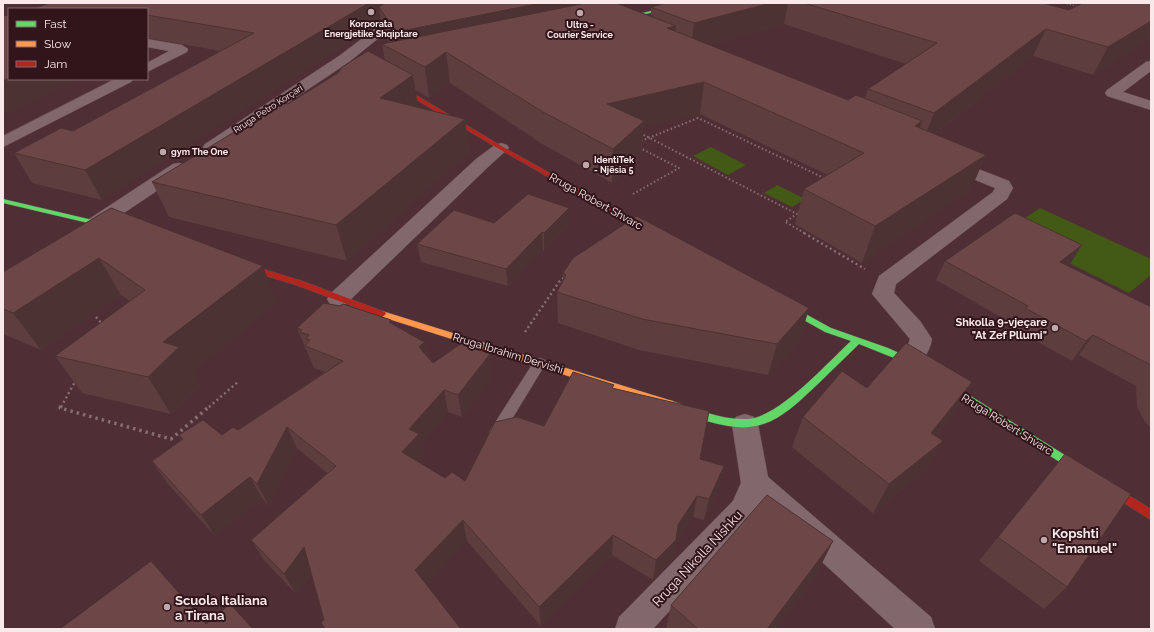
<svg xmlns="http://www.w3.org/2000/svg" width="1154" height="632" font-family="Raleway,sans-serif">
<style>
.green{fill:#435916}
.lines{fill:none;stroke-linecap:round;stroke-linejoin:round}
.lane-casing{stroke:#664d53;stroke-width:1}
.street-casing{stroke:#664d53;stroke-width:1}
.fast-casing{stroke:#664d53;stroke-width:1}
.slow-casing{stroke:#664d53;stroke-width:1}
.jam-casing{stroke:#664d53;stroke-width:1}
.path-far3{stroke:#856f73;stroke-width:1.5;stroke-dasharray:1 2;stroke-linecap:butt}
.path-far2{stroke:#856f73;stroke-width:2;stroke-dasharray:1.5 2.5;stroke-linecap:butt}
.path-far1{stroke:#856f73;stroke-width:2.5;stroke-dasharray:2 3;stroke-linecap:butt}
.path{stroke:#856f73;stroke-width:3.5;stroke-dasharray:2.5 4;stroke-linecap:butt}
.lane{fill:#82686d;fill-rule:evenodd}
.street{fill:#82686d;fill-rule:evenodd}
.fast{fill:#63d668;fill-rule:evenodd}
.slow{fill:#ff974d;fill-rule:evenodd}
.jam{fill:#b3261e;fill-rule:evenodd}
.wall{fill:#5e3d3e;fill-rule:evenodd}
.shaded-wall{fill:#4c3232}
.building{fill:#6d4748;stroke:#4c3232}
.poi-dot{fill:#bea8ac;stroke:#31151b;stroke-width:1.5}
.labels{text-anchor:middle;stroke-width:4;stroke-linejoin:round;paint-order:stroke}
.far-poi-label{font-size:9px;font-weight:bold;fill:#fae9eb;stroke:#31151b}
.far-street-label{font-size:9px;fill:#fae9eb;stroke:#31151b}
.street-label{font-size:11px;fill:#fae9eb;stroke:#31151b}
.poi-label{font-size:11px;font-weight:bold;fill:#fae9eb;stroke:#31151b;text-anchor:end}
.near-poi-label{font-size:13px;font-weight:bold;fill:#fae9eb;stroke:#31151b;text-anchor:start}
.near-street-label{font-size:13px;fill:#fae9eb;stroke:#31151b}
</style>
<rect width="100%" height="100%" fill="#4f2e36"/>
<g class="green">
<path d="M 711,147 L 746,165 L 728,175 L 693,156 Z"/>
<path d="M 777,185 L 805,199 L 792,207 L 764,193 Z"/>
<path d="M 1040,208 L 1151,259 L 1151,275 L 1129,293 L 1005,231 Z"/>
</g>
<g class="lines">
<defs>
<path id="lane" d="M 540,358 L 545,360 L 546,363 L 501,437 L 496,439 L 491,437 L 489,433 L 491,429 L 535,360 Z"/>
<g id="street">
<path d="M 409,3 L 422,3 L 349,62 L 217,150 L 211,152 L 205,150 L 203,147 L 205,144 L 339,56 Z"/>
<path d="M 147,39 L 182,45 L 188,49 L 187,52 L 147,72 L 147,63 L 169,51 L 147,47 Z"/>
<path d="M 1151,61 L 1151,71 L 1123,92 L 1151,101 L 1151,110 L 1107,96 L 1105,93 L 1107,90 L 1146,62 Z"/>
<path d="M 115,79 L 133,79 L 131,82 L 3,147 L 3,136 Z"/>
<path d="M 501,143 L 507,145 L 509,148 L 488,167 L 346,304 L 338,306 L 330,304 L 327,299 L 330,294 L 476,159 L 495,145 Z"/>
<path d="M 950,158 L 1009,181 L 1013,188 L 1007,199 L 896,284 L 894,293 L 920,321 L 932,339 C 929,356 917,371 899,366 L 895,360 L 908,345 L 910,339 L 872,294 L 879,276 L 993,192 L 995,188 L 944,167 L 942,163 L 944,159 Z"/>
<path d="M 179,163 L 185,164 L 187,168 L 185,172 L 103,227 L 96,229 L 89,227 L 87,223 L 89,219 L 173,164 Z"/>
<path d="M 745,414 L 754,417 L 758,424 L 768,477 L 931,617 L 935,629 L 895,629 L 760,505 L 753,519 L 653,629 L 615,629 L 619,617 L 733,501 L 741,483 L 732,424 L 736,417 Z"/>
</g>
<g id="fast">
<path d="M 685,3 L 693,3 L 615,21 L 613,20 Z"/>
<path d="M 3,199 L 118,226 L 122,228 L 118,230 L 3,203 Z"/>
<path d="M 780,300 L 831,328 L 888,348 L 910,358 L 1108,482 L 1110,485 L 1108,488 L 1104,490 L 1100,488 L 904,362 L 859,344 C 846,357 832,370 819,383 C 795,405 772,431 736,427 C 712,425 688,414 665,407 L 664,404 L 665,401 L 669,400 C 694,408 720,420 746,419 C 778,419 827,363 851,341 L 825,332 L 777,305 L 776,303 Z"/>
</g>
<path id="slow" d="M 382,311 L 669,400 L 673,401 L 674,404 L 673,407 L 669,408 L 379,316 L 378,314 L 379,312 Z"/>
<g id="jam">
<path d="M 390,82 L 394,82 L 503,147 L 661,235 L 660,237 L 654,237 L 499,149 L 390,84 Z"/>
<path d="M 237,261 L 302,281 L 385,312 L 386,314 L 382,317 L 379,316 L 296,285 L 234,266 L 233,264 L 234,262 Z"/>
<path d="M 1104,480 L 1151,509 L 1151,520 L 1100,488 L 1098,485 L 1100,482 Z"/>
</g>
</defs>
<use href="#lane" class="lane-casing"/>
<use href="#street" class="street-casing"/>
<use href="#fast" class="fast-casing"/>
<use href="#slow" class="slow-casing"/>
<use href="#jam" class="jam-casing"/>
<path class="path-far3" d="M 1064,3 L 1079,7"/>
<g class="path-far2">
<path d="M 640,133 L 797,214 L 785,222 L 806,234"/>
<path d="M 641,141 L 698,118 L 826,179"/>
<path d="M 633,194 L 679,168 L 640,148"/>
</g>
<g class="path-far1">
<path d="M 804,233 L 865,269"/>
<path d="M 96,317 L 103,325"/>
<path d="M 525,332 L 559,282 L 565,277"/>
<path d="M 61,407 L 76,380"/>
<path d="M 209,407 L 239,381"/>
</g>
<path class="path" d="M 61,406 L 60,408 L 171,439 L 210,406"/>
<use href="#lane" class="lane"/>
<use href="#street" class="street"/>
<use href="#fast" class="fast"/>
<use href="#slow" class="slow"/>
<use href="#jam" class="jam"/>
</g>
<g class="wall">
<path d="M 541,3 L 651,16 L 651,7 L 667,3 L 1043,3 L 1069,10 L 1151,3 L 1151,38 L 1093,75 L 1033,56 L 935,134 L 986,155 L 971,189 L 862,263 L 795,224 L 804,189 L 828,175 L 700,114 L 643,127 L 641,154 L 612,183 L 544,145 L 450,83 L 429,98 L 415,90 L 418,107 L 465,119 L 469,152 L 347,261 L 169,217 L 152,182 L 288,104 L 385,60 L 382,44 L 389,42 L 384,35 L 381,22 L 102,200 L 32,183 L 14,153 L 73,131 L 221,51 L 147,38 L 147,9 ZM 784,24 L 906,64 L 868,89 L 865,99 L 848,100 L 709,45 Z"/>
<path d="M 111,208 L 277,303 L 193,372 L 200,385 L 171,414 L 82,393 L 55,356 L 130,301 L 121,295 L 41,350 L 3,334 L 3,272 Z"/>
<path d="M 569,208 L 569,225 L 544,250 L 543,250 L 508,286 L 421,262 L 417,244 L 494,223 Z"/>
<path d="M 1082,245 L 1070,264 L 1067,266 L 1151,307 L 1151,428 L 1145,422 L 1137,407 L 1136,386 L 1079,355 L 1072,361 L 1013,328 L 1015,325 L 936,280 L 945,261 Z"/>
<path d="M 563,273 L 809,308 L 800,339 L 768,375 L 639,350 L 558,323 L 557,292 L 563,280 Z"/>
<path d="M 391,324 L 424,342 L 428,358 L 433,363 L 490,354 L 493,376 L 462,417 L 448,412 L 421,443 L 424,456 L 418,462 L 445,478 L 465,481 L 544,426 L 614,388 L 700,459 L 724,466 L 719,487 L 704,520 L 693,517 L 676,543 L 672,560 L 653,580 L 612,555 L 541,626 L 467,541 L 426,585 L 461,629 L 325,629 L 321,622 L 324,620 L 311,573 L 296,594 L 264,560 L 251,540 L 327,473 L 297,448 L 269,506 L 262,498 L 215,536 L 167,483 L 152,461 L 182,440 L 179,435 L 222,435 L 238,430 L 325,372 L 314,368 L 308,354 L 307,351 L 306,350 L 297,328 Z"/>
<path d="M 972,382 L 954,412 L 936,436 L 943,441 L 925,471 L 873,513 L 792,447 L 803,417 L 867,388 Z"/>
<path d="M 1065,454 L 1067,587 L 1044,609 L 979,561 Z"/>
<path d="M 833,541 L 816,575 L 776,629 L 666,629 L 671,605 Z"/>
</g>
<g class="shaded-wall">
<path d="M 369,3 L 402,3 L 379,7 L 381,22 L 102,200 L 85,170 Z"/>
<path d="M 541,3 L 616,3 L 399,53 L 396,32 Z"/>
<path d="M 771,3 L 788,3 L 784,24 L 691,50 L 694,23 Z"/>
<path d="M 1151,21 L 1151,38 L 1093,75 L 1108,47 Z"/>
<path d="M 676,26 L 673,55 L 667,28 Z"/>
<path d="M 1046,29 L 1033,56 L 922,144 L 934,113 Z"/>
<path d="M 446,52 L 450,83 L 429,98 L 425,67 Z"/>
<path d="M 413,75 L 418,107 L 387,131 L 380,98 Z"/>
<path d="M 9,78 L 9,79 L 79,79 L 3,116 L 3,81 Z"/>
<path d="M 704,82 L 700,114 L 643,127 L 641,154 L 612,183 L 613,149 L 607,104 Z"/>
<path d="M 465,119 L 469,152 L 347,261 L 336,225 Z"/>
<path d="M 922,121 L 910,154 L 915,126 Z"/>
<path d="M 986,155 L 971,189 L 862,263 L 875,226 Z"/>
<path d="M 569,208 L 569,225 L 544,250 L 544,233 Z"/>
<path d="M 542,232 L 543,250 L 508,286 L 506,269 Z"/>
<path d="M 1082,245 L 1070,264 L 1048,282 L 1060,262 Z"/>
<path d="M 99,258 L 121,295 L 41,350 L 13,313 Z"/>
<path d="M 263,266 L 277,303 L 193,372 L 200,385 L 171,414 L 148,377 L 163,342 Z"/>
<path d="M 809,308 L 800,339 L 768,375 L 777,344 Z"/>
<path d="M 1093,335 L 1079,355 L 1072,361 L 1086,341 Z"/>
<path d="M 424,342 L 429,364 L 419,347 Z"/>
<path d="M 490,354 L 493,376 L 462,417 L 458,395 Z"/>
<path d="M 972,382 L 954,412 L 915,463 L 931,433 Z"/>
<path d="M 444,390 L 448,412 L 421,443 L 424,456 L 408,474 L 402,452 L 409,429 Z"/>
<path d="M 287,427 L 297,448 L 269,506 L 257,484 Z"/>
<path d="M 943,441 L 925,471 L 873,513 L 889,484 Z"/>
<path d="M 724,466 L 719,487 L 704,520 L 709,499 Z"/>
<path d="M 250,477 L 262,498 L 215,536 L 201,515 Z"/>
<path d="M 697,496 L 693,517 L 676,543 L 672,560 L 653,580 L 656,560 L 678,525 Z"/>
<path d="M 463,520 L 467,541 L 422,590 L 415,570 Z"/>
<path d="M 613,535 L 612,555 L 541,626 L 539,607 Z"/>
<path d="M 833,541 L 816,575 L 776,629 L 767,629 Z"/>
<path d="M 304,547 L 315,567 L 296,594 L 284,574 Z"/>
</g>
<g class="building">
<path d="M 49,3 L 369,3 L 85,170 L 14,153 L 61,128 L 73,131 L 254,33 L 147,15 L 147,9 L 33,9 Z"/>
<path d="M 385,3 L 541,3 L 396,32 L 379,7 Z"/>
<path d="M 586,3 L 616,3 L 676,26 L 667,28 L 848,100 L 856,95 L 922,121 L 915,126 L 986,155 L 875,226 L 804,189 L 864,153 L 704,82 L 607,104 L 644,121 L 613,149 L 543,112 L 446,52 L 425,67 L 382,44 Z"/>
<path d="M 667,3 L 771,3 L 694,23 L 651,7 Z"/>
<path d="M 804,3 L 1043,3 L 1069,10 L 1083,3 L 1151,3 L 1151,21 L 1108,47 L 1046,29 L 934,113 L 868,89 L 937,43 Z"/>
<path d="M 9,15 L 9,78 L 3,81 L 3,16 Z"/>
<path d="M 368,51 L 413,75 L 380,98 L 465,119 L 336,225 L 152,182 L 282,103 L 288,104 L 338,73 L 342,67 Z"/>
<path d="M 528,194 L 569,208 L 544,233 L 542,232 L 506,269 L 417,244 L 454,210 L 494,223 Z"/>
<path d="M 111,208 L 263,266 L 163,342 L 179,347 L 148,377 L 55,356 L 145,290 L 99,258 L 13,313 L 3,309 L 3,272 Z"/>
<path d="M 1015,213 L 1082,245 L 1060,262 L 1151,307 L 1151,365 L 1093,335 L 1086,341 L 1025,308 L 1028,306 L 945,261 Z"/>
<path d="M 637,216 L 809,308 L 777,344 L 642,319 L 557,292 L 566,275 L 563,273 L 573,258 Z"/>
<path d="M 324,303 L 340,306 L 343,304 L 391,320 L 389,322 L 424,342 L 419,347 L 433,363 L 462,343 L 490,354 L 458,395 L 444,390 L 409,429 L 419,434 L 402,452 L 445,478 L 452,472 L 465,481 L 495,422 L 517,417 L 544,426 L 573,372 L 614,385 L 612,388 L 709,411 L 700,459 L 724,466 L 709,499 L 697,496 L 678,525 L 676,540 L 656,560 L 613,535 L 539,607 L 463,520 L 415,570 L 461,629 L 325,629 L 321,622 L 324,620 L 304,547 L 284,574 L 251,540 L 336,466 L 287,427 L 257,484 L 250,477 L 201,515 L 152,461 L 183,439 L 179,435 L 203,420 L 222,435 L 233,427 L 238,430 L 343,361 L 305,346 L 310,340 L 306,339 L 309,335 L 300,332 L 302,330 L 297,328 Z"/>
<path d="M 906,343 L 972,382 L 931,433 L 943,441 L 889,484 L 803,417 L 842,371 L 867,388 Z"/>
<path d="M 1065,454 L 1131,494 L 1067,587 L 998,537 Z"/>
<path d="M 767,495 L 833,541 L 767,629 L 698,629 L 671,605 Z"/>
<path d="M 151,561 L 206,624 L 230,604 L 253,629 L 60,629 Z"/>
</g>
<g class="poi-dot">
<circle cx="371" cy="12" r="4"/>
<circle cx="580" cy="13" r="4"/>
<circle cx="163" cy="152" r="4"/>
<circle cx="586" cy="165" r="4"/>
<circle cx="1055" cy="328" r="4"/>
<circle cx="1044" cy="540" r="4"/>
<circle cx="167" cy="607" r="4"/>
</g>
<g class="labels">
<g class="far-poi-label">
<text x="371" y="27">Korporata<tspan x="371" dy="10">Energjetike Shqiptare</tspan></text>
<text x="580" y="28">Ultra -<tspan x="580" dy="10">Courier Service</tspan></text>
<text x="171" y="155" text-anchor="start">gym The One</text>
<text x="594" y="163" text-anchor="start">IdentiTek<tspan x="594" dy="10">- Njësia 5</tspan></text>
</g>
<g class="far-street-label">
<text transform="translate(268 109) rotate(-33)" y="3">Rruga Petro Korçari</text>
</g>
<g class="street-label">
<text transform="translate(596 201) rotate(29)" y="4">Rruga Robert Shvarc</text>
<text transform="translate(508 353) rotate(17)" y="4">Rruga Ibrahim Dervishi</text>
<text transform="translate(1007 424) rotate(32)" y="4">Rruga Robert Shvarc</text>
</g>
<g class="poi-label">
<text x="1047" y="326">Shkolla 9-vjeçare<tspan x="1047" dy="13">"At Zef Pllumi"</tspan></text>
</g>
<g class="near-poi-label">
<text x="1052" y="538">Kopshti<tspan x="1052" dy="15">"Emanuel"</tspan></text>
<text x="175" y="605">Scuola Italiana<tspan x="175" dy="15">a Tirana</tspan></text>
</g>
<g class="near-street-label">
<text transform="translate(697 558) rotate(-47)" y="5">Rruga Nikolla Nishku</text>
</g>
</g>
<rect width="1154" height="632" fill="none" stroke="#fae9eb" stroke-width="8"/>
<rect x="8" y="8" width="140" height="72" fill="#31151b" stroke="#816a6e"/>
<rect x="16" y="21" width="20" height="6" fill="#63d668" stroke="#816a6e"/>
<text x="44" y="28" font-size="12" fill="#fae9eb">Fast</text>
<rect x="16" y="41" width="20" height="6" fill="#ff974d" stroke="#816a6e"/>
<text x="44" y="48" font-size="12" fill="#fae9eb">Slow</text>
<rect x="16" y="61" width="20" height="6" fill="#b3261e" stroke="#816a6e"/>
<text x="44" y="68" font-size="12" fill="#fae9eb">Jam</text>
</svg>
